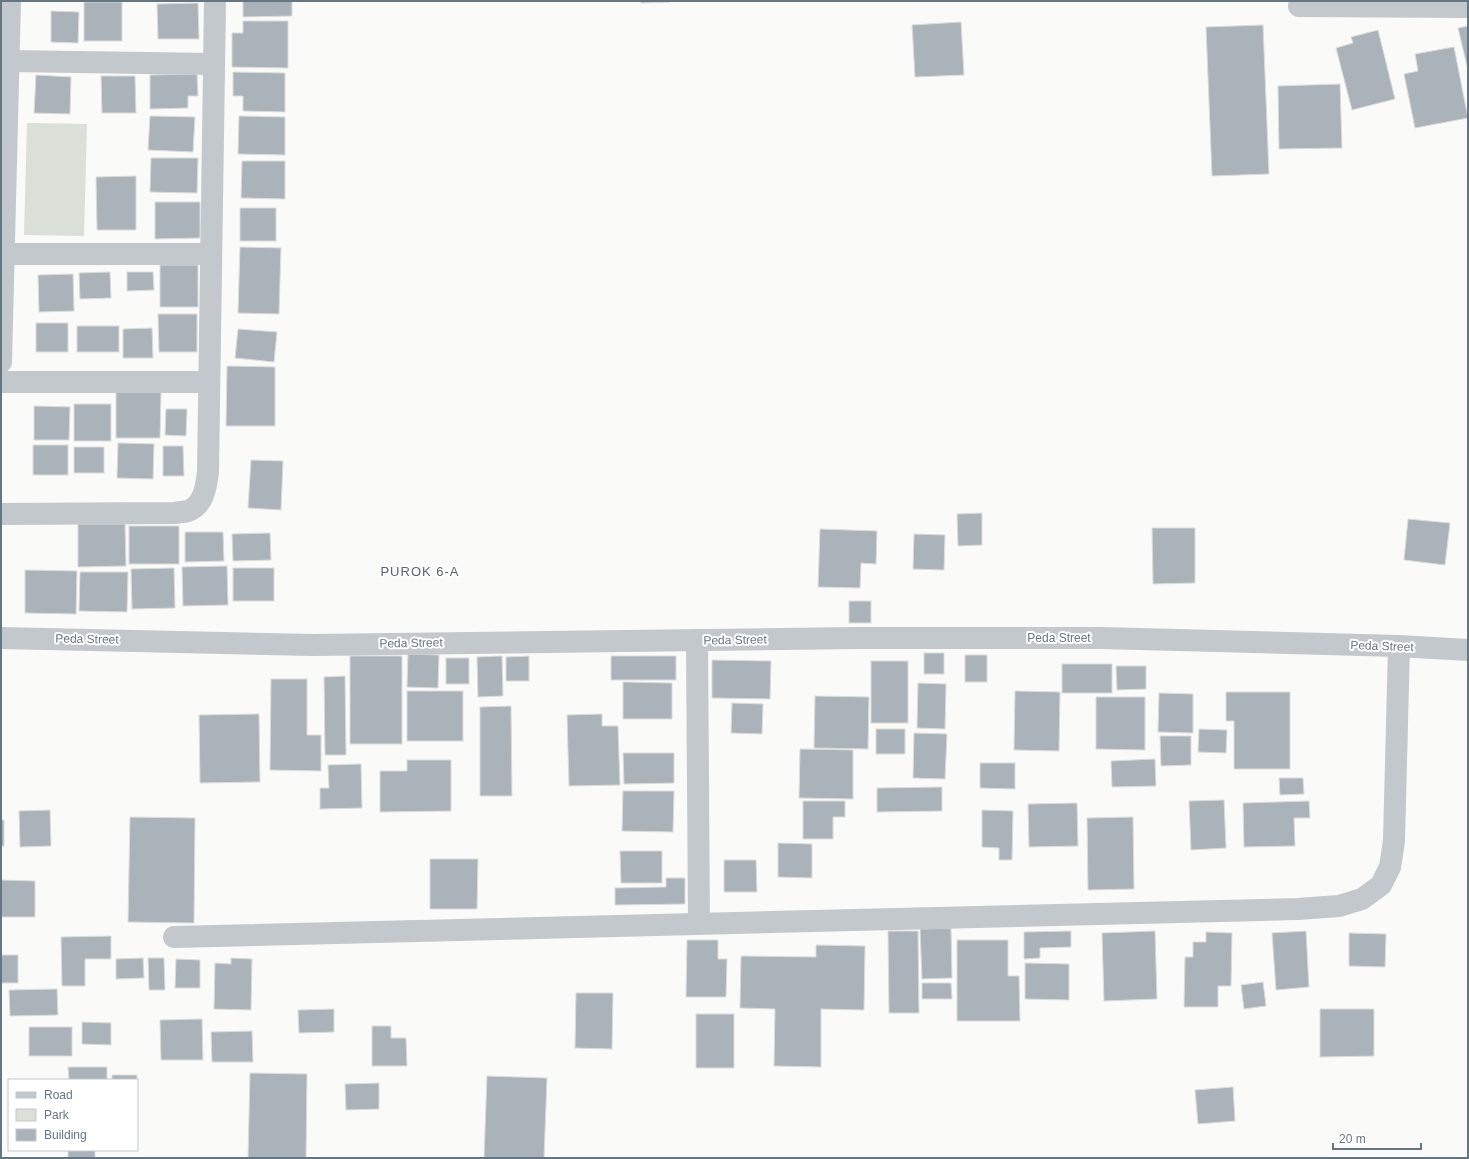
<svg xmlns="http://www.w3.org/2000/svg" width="1469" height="1159" font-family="Arial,sans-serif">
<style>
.green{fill:#dadfd7}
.building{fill:#aab3b9;stroke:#dcdcda}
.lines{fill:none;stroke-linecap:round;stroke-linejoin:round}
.minor{stroke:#c3c8cc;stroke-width:22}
.labels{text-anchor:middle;stroke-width:4;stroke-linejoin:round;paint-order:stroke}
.street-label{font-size:12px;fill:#657683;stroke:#fff}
.neighbourhood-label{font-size:13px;letter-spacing:1px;fill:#57646e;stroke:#fff}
</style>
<rect width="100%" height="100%" fill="#fafaf8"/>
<path class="green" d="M 27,123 L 87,124 L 84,236 L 24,235 Z"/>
<g class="building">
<path d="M 243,1 L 292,1 L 292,16 L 243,17 Z"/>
<path d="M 641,1 L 670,1 L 670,2 L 641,3 Z"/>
<rect x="84" y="2" width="38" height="39"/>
<path d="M 198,3 L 199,39 L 158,39 L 157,4 Z"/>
<path d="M 51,11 L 79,12 L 78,43 L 51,42 Z"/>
<path d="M 243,21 L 288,21 L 288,68 L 232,67 L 232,33 L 243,33 Z"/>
<path d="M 961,22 L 964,75 L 915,77 L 912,25 Z"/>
<path d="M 1263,25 L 1269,174 L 1212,176 L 1206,27 Z"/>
<path d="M 1468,26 L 1468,70 L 1458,28 Z"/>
<path d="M 1378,30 L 1395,99 L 1352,110 L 1336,48 L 1353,43 L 1351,37 Z"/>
<path d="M 1454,47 L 1468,118 L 1415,128 L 1404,74 L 1418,71 L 1415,54 Z"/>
<path d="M 233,72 L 285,73 L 285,112 L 243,111 L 243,96 L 233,96 Z"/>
<path d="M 197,74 L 198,96 L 188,96 L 188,108 L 150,109 L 150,75 Z"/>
<path d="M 36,75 L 71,77 L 70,114 L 34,113 Z"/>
<path d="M 101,76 L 135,76 L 136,113 L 102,113 Z"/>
<path d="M 1340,84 L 1342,148 L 1279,149 L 1278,86 Z"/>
<path d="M 150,116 L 195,117 L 193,152 L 148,150 Z"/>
<path d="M 239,116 L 285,117 L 285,155 L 238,154 Z"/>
<path d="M 151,158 L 198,158 L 197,193 L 150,192 Z"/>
<path d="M 242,161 L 285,161 L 285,199 L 241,198 Z"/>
<path d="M 136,176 L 136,230 L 97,230 L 96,177 Z"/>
<path d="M 155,202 L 200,202 L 200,238 L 155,239 Z"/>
<rect x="240" y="208" width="36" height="33"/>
<path d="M 240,247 L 281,248 L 279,314 L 238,313 Z"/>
<rect x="160" y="265" width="38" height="42"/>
<path d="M 110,272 L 111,298 L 80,299 L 79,273 Z"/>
<path d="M 127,272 L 153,272 L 154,290 L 127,291 Z"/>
<path d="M 73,274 L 74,311 L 39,312 L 38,275 Z"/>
<path d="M 158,314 L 197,314 L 197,352 L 159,352 Z"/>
<rect x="36" y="323" width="32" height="29"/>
<rect x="77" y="326" width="42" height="26"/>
<path d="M 152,328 L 153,358 L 123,358 L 123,329 Z"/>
<path d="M 238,329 L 277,332 L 274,362 L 235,358 Z"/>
<path d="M 227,366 L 275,367 L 275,426 L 226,426 Z"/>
<path d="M 116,390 L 161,391 L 160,438 L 116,438 Z"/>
<rect x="74" y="404" width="37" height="37"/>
<path d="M 34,406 L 70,407 L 69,440 L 34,440 Z"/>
<path d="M 166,409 L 187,409 L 186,436 L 165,435 Z"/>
<path d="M 118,443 L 154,444 L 153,479 L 117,478 Z"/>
<rect x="33" y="445" width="35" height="30"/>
<path d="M 163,446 L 183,446 L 184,476 L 163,476 Z"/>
<rect x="74" y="447" width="30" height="26"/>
<path d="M 251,460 L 283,461 L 281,510 L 248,508 Z"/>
<path d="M 982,513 L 982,545 L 958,546 L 957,514 Z"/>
<path d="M 1408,519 L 1450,523 L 1445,565 L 1404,560 Z"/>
<path d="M 78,524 L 125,524 L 126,566 L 78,567 Z"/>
<rect x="129" y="526" width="50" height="38"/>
<path d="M 1152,528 L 1195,528 L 1195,583 L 1153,584 Z"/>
<path d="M 820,529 L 877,531 L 876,564 L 861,563 L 860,588 L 818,587 Z"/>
<path d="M 185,532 L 223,532 L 224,561 L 185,562 Z"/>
<path d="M 270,533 L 271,560 L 233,561 L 232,534 Z"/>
<path d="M 914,534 L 945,535 L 944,570 L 913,569 Z"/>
<path d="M 227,566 L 228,605 L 183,606 L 182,567 Z"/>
<path d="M 174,568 L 175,608 L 132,609 L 131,569 Z"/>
<rect x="233" y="568" width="41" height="33"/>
<path d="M 25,570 L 77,571 L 76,614 L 25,613 Z"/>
<path d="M 80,572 L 128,572 L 127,612 L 79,611 Z"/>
<rect x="849" y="601" width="22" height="22"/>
<rect x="924" y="653" width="20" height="21"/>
<path d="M 408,654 L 439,655 L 438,688 L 407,687 Z"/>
<rect x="965" y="655" width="22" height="27"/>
<rect x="350" y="656" width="52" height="88"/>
<path d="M 502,656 L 503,696 L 478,697 L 477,657 Z"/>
<path d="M 529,656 L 529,681 L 506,681 L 506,657 Z"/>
<rect x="611" y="656" width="65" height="24"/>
<rect x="446" y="658" width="23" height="26"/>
<path d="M 712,660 L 771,661 L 770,699 L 712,698 Z"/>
<rect x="871" y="661" width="37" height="62"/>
<rect x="1062" y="664" width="50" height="29"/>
<path d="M 1116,666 L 1146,666 L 1146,689 L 1117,690 Z"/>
<path d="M 345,676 L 346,755 L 325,755 L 324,677 Z"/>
<path d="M 271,679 L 307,679 L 307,735 L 321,735 L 321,771 L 270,770 Z"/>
<path d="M 623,682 L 672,683 L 672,719 L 623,719 Z"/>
<path d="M 918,683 L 946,684 L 945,729 L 917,728 Z"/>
<rect x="407" y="691" width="56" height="50"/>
<path d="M 1015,691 L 1060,692 L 1059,751 L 1014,750 Z"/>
<path d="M 1226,692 L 1290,692 L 1290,769 L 1234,769 L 1234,721 L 1226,721 Z"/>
<path d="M 1159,693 L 1193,694 L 1193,733 L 1158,732 Z"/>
<path d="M 815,696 L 869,697 L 868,749 L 814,748 Z"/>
<path d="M 1096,697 L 1145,697 L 1145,750 L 1096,749 Z"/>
<path d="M 732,703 L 763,704 L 762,734 L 731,733 Z"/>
<path d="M 511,706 L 512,796 L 480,796 L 480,707 Z"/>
<path d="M 259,714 L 260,782 L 200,783 L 199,715 Z"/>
<path d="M 602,714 L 602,726 L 618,726 L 620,785 L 569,786 L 567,715 Z"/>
<rect x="876" y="729" width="29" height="25"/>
<path d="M 1199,729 L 1227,730 L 1226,753 L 1198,752 Z"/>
<path d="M 914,733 L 947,734 L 945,779 L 913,778 Z"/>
<path d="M 1160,736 L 1191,736 L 1191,765 L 1161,766 Z"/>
<path d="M 800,749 L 853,750 L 853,799 L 799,798 Z"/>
<path d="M 623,753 L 674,753 L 674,783 L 624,784 Z"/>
<path d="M 1155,759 L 1156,786 L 1112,787 L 1111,761 Z"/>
<path d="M 407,760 L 451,760 L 451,811 L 380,812 L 380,771 L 407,771 Z"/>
<path d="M 980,763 L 1015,763 L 1015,789 L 980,788 Z"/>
<path d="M 361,764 L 362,808 L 320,809 L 320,788 L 329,788 L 328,765 Z"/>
<path d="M 1279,778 L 1303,778 L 1304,794 L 1280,795 Z"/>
<path d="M 942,787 L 942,811 L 877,812 L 877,788 Z"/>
<path d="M 623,791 L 674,791 L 673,832 L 622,831 Z"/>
<path d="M 1224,800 L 1226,848 L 1191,850 L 1189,801 Z"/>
<path d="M 803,801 L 845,801 L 845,817 L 833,817 L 833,839 L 803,839 Z"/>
<path d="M 1309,801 L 1310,818 L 1294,818 L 1295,846 L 1244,847 L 1243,803 Z"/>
<path d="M 1077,803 L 1078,846 L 1029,847 L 1028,804 Z"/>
<path d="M 50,810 L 51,846 L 20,847 L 19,811 Z"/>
<path d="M 982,810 L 1013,811 L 1012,860 L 999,860 L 999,848 L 982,847 Z"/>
<path d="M 130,817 L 195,818 L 194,923 L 128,922 Z"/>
<path d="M 1133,817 L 1134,889 L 1088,890 L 1087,818 Z"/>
<rect x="1" y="820" width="3" height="26"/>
<path d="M 778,843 L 812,844 L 812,878 L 778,877 Z"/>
<path d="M 620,851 L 662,851 L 662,883 L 621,883 Z"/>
<path d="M 430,859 L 478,859 L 477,909 L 430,909 Z"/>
<path d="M 724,860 L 756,860 L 757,892 L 724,892 Z"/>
<path d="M 666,878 L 685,878 L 685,904 L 615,905 L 615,888 L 666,887 Z"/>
<path d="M 1,880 L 35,881 L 35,917 L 1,917 Z"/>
<path d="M 951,928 L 952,978 L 922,979 L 920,929 Z"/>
<path d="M 888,931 L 918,931 L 919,1013 L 889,1013 Z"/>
<path d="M 1071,931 L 1071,947 L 1040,948 L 1040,958 L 1024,959 L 1024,932 Z"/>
<path d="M 1155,931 L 1157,999 L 1104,1001 L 1102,933 Z"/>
<path d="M 1306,931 L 1309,987 L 1276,990 L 1272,933 Z"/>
<path d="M 1206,932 L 1232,933 L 1231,986 L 1218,986 L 1218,1007 L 1184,1007 L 1185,957 L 1193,957 L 1193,942 L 1206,942 Z"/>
<path d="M 1349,933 L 1386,934 L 1385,967 L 1349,966 Z"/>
<path d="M 111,936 L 111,959 L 85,959 L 85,986 L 62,986 L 61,937 Z"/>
<path d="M 687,940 L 718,940 L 718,959 L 727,959 L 726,997 L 686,997 Z"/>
<path d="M 957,940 L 1008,940 L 1008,976 L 1019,976 L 1020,1021 L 957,1021 Z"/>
<path d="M 816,945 L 865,946 L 864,1010 L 821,1009 L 821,1067 L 774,1066 L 775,1009 L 740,1008 L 741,956 L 816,957 Z"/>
<rect x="1" y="955" width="17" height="28"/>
<path d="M 143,958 L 144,978 L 116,979 L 116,959 Z"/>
<path d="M 148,958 L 164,958 L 165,990 L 149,990 Z"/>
<path d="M 231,958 L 252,959 L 251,1010 L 214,1009 L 215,963 L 231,964 Z"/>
<path d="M 176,959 L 200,960 L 200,988 L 175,988 Z"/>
<path d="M 1025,963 L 1069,964 L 1069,1000 L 1025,999 Z"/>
<path d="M 1263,982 L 1266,1006 L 1244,1009 L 1241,985 Z"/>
<path d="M 922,983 L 951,983 L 952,999 L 922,999 Z"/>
<path d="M 57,989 L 58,1015 L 10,1016 L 9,990 Z"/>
<path d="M 576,993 L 613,993 L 612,1049 L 575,1048 Z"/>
<path d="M 334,1009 L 334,1032 L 299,1033 L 298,1010 Z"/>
<path d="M 1320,1009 L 1374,1009 L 1374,1056 L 1320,1057 Z"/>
<rect x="696" y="1014" width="38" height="54"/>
<path d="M 202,1019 L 203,1060 L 161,1060 L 160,1020 Z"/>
<path d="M 82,1022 L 111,1023 L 111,1045 L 82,1044 Z"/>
<path d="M 372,1026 L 391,1026 L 391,1038 L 406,1038 L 407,1066 L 372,1066 Z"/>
<rect x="29" y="1027" width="43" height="29"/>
<path d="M 252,1031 L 253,1062 L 212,1062 L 211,1032 Z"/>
<path d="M 68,1067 L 107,1067 L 107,1080 L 69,1080 Z"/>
<path d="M 250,1073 L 307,1074 L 306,1158 L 248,1158 Z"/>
<path d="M 112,1075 L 137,1075 L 137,1106 L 137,1080 L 112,1080 Z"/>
<path d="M 487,1076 L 547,1078 L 544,1158 L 484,1158 Z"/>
<path d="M 379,1083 L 379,1109 L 346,1110 L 345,1084 Z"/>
<path d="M 1233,1087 L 1235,1121 L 1198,1124 L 1195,1090 Z"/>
<rect x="68" y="1150" width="27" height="8"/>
</g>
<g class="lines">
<g class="minor">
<path d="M 1299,6 L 1468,7"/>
<path d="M 9,61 L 214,64"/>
<path d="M 4,254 L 211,254"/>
<path d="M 1,362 L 10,1"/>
<path d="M 1,382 L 209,382"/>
<path d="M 1,514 L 175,513 C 179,512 184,512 188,511 C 204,505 206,487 208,472 L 215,1"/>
<path d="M 1,638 L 313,645 L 856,638 L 1102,638 L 1399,646 L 1468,650"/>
<path d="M 697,640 L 699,924"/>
<path d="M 174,937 L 1298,909 L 1339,906 L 1362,899 L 1381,885 L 1390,867 L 1394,841 L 1399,646"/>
</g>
</g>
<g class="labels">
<g class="street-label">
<text x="1059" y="642">Peda Street</text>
<text transform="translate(87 639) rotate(1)" y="4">Peda Street</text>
<text transform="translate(735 640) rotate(-1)" y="4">Peda Street</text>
<text transform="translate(411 643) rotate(-1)" y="4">Peda Street</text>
<text transform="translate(1382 646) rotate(2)" y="4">Peda Street</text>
</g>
<g class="neighbourhood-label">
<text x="420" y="576">PUROK 6-A</text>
</g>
</g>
<rect width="1469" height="1159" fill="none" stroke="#657683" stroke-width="4"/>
<rect x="8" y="1079" width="130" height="72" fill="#ffffff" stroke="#c1c8cd"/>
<rect x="16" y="1092" width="20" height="6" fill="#c3c8cc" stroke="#c1c8cd"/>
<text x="44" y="1099" font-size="12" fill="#657683">Road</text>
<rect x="16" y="1109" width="20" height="12" fill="#dadfd7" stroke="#c1c8cd"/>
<text x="44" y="1119" font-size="12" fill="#657683">Park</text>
<rect x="16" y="1129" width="20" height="12" fill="#aab3b9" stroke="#c1c8cd"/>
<text x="44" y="1139" font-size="12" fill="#657683">Building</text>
<path d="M1333 1143v6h88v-6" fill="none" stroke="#657683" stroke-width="2"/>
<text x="1339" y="1143" font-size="12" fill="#657683" stroke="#ffffff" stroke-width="3" paint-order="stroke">20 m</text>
</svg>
